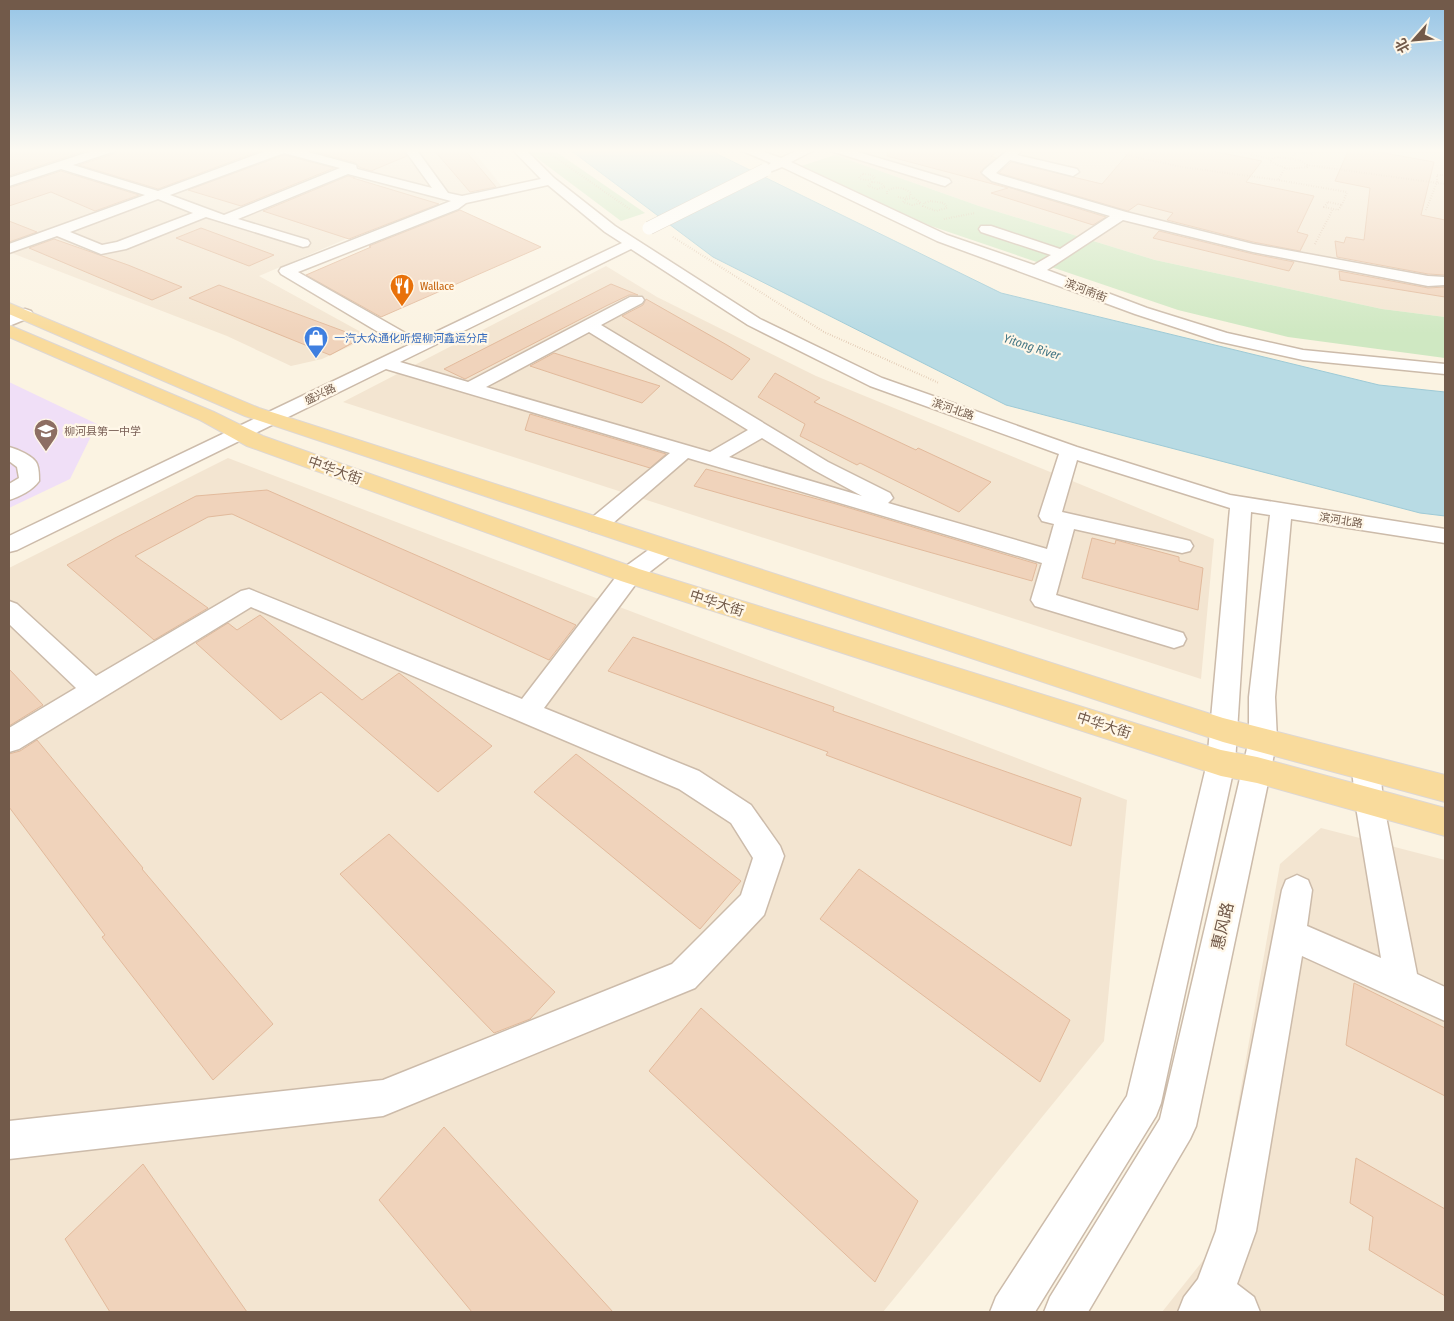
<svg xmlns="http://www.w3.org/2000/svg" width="1454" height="1321" font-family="'Fira Sans Condensed','Noto Sans SC',sans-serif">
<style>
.residential{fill:#f3e5d1}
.education{fill:#f0dff7}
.green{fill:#cfe8c2}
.water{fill:#b8dbe4;stroke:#9ecad6}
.building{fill:#f0d3bb;stroke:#e2ba9c}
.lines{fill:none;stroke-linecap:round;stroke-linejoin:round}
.minor-casing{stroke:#cba;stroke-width:3}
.major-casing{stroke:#ddd7d4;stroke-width:2}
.path{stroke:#d5b69e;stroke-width:2;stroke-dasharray:0.5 2;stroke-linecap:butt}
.minor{fill:#fff;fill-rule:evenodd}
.major{fill:#f9db9c;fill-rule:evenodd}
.minor-bridge-casing{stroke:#cba;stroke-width:14;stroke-linecap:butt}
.minor-bridge{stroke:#fff;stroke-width:13}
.labels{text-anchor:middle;stroke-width:4.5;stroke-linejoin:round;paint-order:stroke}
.far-food-label{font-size:11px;fill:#c56008;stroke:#fff7e8;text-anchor:start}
.far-street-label{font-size:11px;fill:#725a4a;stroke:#fff7e8}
.far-shop-label{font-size:11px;fill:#366cbe;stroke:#fff7e8;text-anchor:start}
.far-education-label{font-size:11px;fill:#785e54;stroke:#fff7e8;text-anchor:start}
.far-water-label{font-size:12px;font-style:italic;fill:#447785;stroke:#fff7e8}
.street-label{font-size:14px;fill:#725a4a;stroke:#fff7e8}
.near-street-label{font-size:16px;fill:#725a4a;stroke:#fff7e8}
</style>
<rect width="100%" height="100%" fill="#fbf3e2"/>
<g class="residential">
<path d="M 139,149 L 472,149 L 503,188 L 445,201 L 367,230 L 259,276 L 370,337 L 322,359 L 291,366 L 227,336 L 9,252 L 9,192 Z"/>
<path d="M 847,149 L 1445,149 L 1445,317 L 1382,309 L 1155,260 L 979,206 L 835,155 Z"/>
<path d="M 606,266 L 657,297 L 816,376 L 1214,539 L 1201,679 L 343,402 Z"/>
<path d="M 228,458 L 1127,800 L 1104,1041 L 883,1312 L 9,1312 L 9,568 Z"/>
<path d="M 1321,828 L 1445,860 L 1445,1312 L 1162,1312 L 1213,1248 L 1280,864 Z"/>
</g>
<path class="education" d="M 9,382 L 97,424 L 70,479 L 9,508 Z"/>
<g class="green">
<path d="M 525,149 L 552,149 L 645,213 L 621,221 Z"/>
<path d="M 835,155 L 979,206 L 1155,260 L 1382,309 L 1445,317 L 1445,358 L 1288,337 L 1178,310 L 931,226 L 795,168 Z"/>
</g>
<path class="water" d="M 569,149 L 707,149 L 1001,293 L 1379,385 L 1445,392 L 1445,516 L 1420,513 L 1006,405 L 713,257 Z"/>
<g class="building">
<path d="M 9,149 L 91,149 L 9,176 Z"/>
<path d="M 119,149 L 265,149 L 158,189 L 79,165 L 116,153 Z"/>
<path d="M 305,149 L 402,149 L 407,156 L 371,171 L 359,167 L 356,163 Z"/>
<path d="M 433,149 L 464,149 L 496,187 L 470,192 Z"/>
<path d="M 888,149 L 1002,149 L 991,156 L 996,158 L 980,172 L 991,182 L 1106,217 L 1093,225 L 991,193 L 1008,188 L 887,156 Z"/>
<path d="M 1132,149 L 1202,149 L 1262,161 L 1246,182 L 1314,196 L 1297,232 L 1308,235 L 1300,251 L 1253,242 L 1167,220 L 1173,213 L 1138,204 L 1128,211 L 999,173 L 1011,162 L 1102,184 Z"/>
<path d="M 1349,149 L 1362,149 L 1434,162 L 1421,215 L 1445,220 L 1445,275 L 1428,274 L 1337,257 L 1335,241 L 1344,243 L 1346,237 L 1364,240 L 1370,188 L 1335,181 Z"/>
<path d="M 284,155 L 334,168 L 241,206 L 188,190 Z"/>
<path d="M 61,171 L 139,195 L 95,211 L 51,192 L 9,206 L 9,188 Z"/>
<path d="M 348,176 L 355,178 L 353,178 L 439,204 L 349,239 L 263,211 Z"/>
<path d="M 460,210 L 541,247 L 381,317 L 306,275 L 371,247 L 369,246 Z"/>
<path d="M 9,221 L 37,232 L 9,242 Z"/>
<path d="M 201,228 L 274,255 L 249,266 L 176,238 Z"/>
<path d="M 1159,231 L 1253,254 L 1294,262 L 1289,271 L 1153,238 Z"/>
<path d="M 54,239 L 128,265 L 182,287 L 152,300 L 29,248 Z"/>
<path d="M 1339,271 L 1428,288 L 1445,287 L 1445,297 L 1340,280 Z"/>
<path d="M 611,284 L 638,295 L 629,295 L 606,306 L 465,379 L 444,369 Z"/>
<path d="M 219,285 L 346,332 L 360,339 L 330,355 L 189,298 Z"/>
<path d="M 646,299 L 727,345 L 750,359 L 732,380 L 622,316 L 643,305 Z"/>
<path d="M 554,353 L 660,386 L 642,403 L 530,366 Z"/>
<path d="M 775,373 L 820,398 L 814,402 L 916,450 L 918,448 L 991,482 L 959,512 L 860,463 L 857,465 L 800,436 L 805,424 L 758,397 Z"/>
<path d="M 530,414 L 666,454 L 650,468 L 525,430 Z"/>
<path d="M 706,469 L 836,504 L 1037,564 L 1032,581 L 694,486 Z"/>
<path d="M 267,490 L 402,549 L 576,625 L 549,660 L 232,514 L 208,517 L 135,556 L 208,608 L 154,640 L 67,565 L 115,538 L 196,496 Z"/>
<path d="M 1092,538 L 1115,544 L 1116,540 L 1179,557 L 1179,561 L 1203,568 L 1198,610 L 1082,578 Z"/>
<path d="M 260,615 L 362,700 L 399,673 L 492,746 L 438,792 L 321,692 L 281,720 L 196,643 L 228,623 L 237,630 Z"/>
<path d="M 633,637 L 834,707 L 833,711 L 1081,798 L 1071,846 L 826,755 L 828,752 L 608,671 Z"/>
<path d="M 9,669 L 43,705 L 9,726 Z"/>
<path d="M 37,740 L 143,868 L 142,869 L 273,1024 L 213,1080 L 102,937 L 105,935 L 9,807 L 9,754 L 20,751 Z"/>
<path d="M 576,754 L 741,881 L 700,929 L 534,792 Z"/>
<path d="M 389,834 L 555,992 L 530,1019 L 494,1033 L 340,874 Z"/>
<path d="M 859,869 L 1070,1020 L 1040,1082 L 820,919 Z"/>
<path d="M 1354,983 L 1445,1028 L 1445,1096 L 1346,1045 Z"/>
<path d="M 701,1008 L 918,1201 L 875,1282 L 649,1071 Z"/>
<path d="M 444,1127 L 613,1312 L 472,1312 L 379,1200 Z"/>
<path d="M 1356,1158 L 1445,1209 L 1445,1296 L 1369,1250 L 1373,1217 L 1350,1203 Z"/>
<path d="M 143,1164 L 247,1312 L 110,1312 L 65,1239 Z"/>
</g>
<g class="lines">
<defs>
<g id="minor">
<path d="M 98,149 L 117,149 L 115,151 L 73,165 L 158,191 L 271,149 L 297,149 L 356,165 L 357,169 L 432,188 L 404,149 L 416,149 L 448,193 L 462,196 L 541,179 L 512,149 L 525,149 L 554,178 L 615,226 L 760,319 L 882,378 L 1077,447 L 1230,495 L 1445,529 L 1445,543 L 1291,519 L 1275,697 L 1277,740 L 1196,1126 L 1190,1139 L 1088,1312 L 1044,1312 L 1050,1297 L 1160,1119 L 1249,740 L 1249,697 L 1270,515 L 1251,512 L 1235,763 L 1161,1103 L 1156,1116 L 1035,1312 L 990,1312 L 996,1297 L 1127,1096 L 1207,763 L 1230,508 L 1077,460 L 1062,512 L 1182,539 L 1190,541 L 1193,546 L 1190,551 L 1182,553 L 1074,529 L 1056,595 L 1183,633 L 1186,639 L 1183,645 L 1174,648 L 1035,606 L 1031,600 L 1042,563 L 688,458 L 605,530 L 597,532 L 589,530 L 586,525 L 589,520 L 670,453 L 386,369 L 17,550 L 9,552 L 9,536 L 622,243 L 605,232 L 548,185 L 466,203 L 458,209 L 298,272 L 407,334 L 409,338 L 407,342 L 395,342 L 281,274 L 279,271 L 281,268 L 451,201 L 348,174 L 238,219 L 308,240 L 310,243 L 308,246 L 303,247 L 206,217 L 126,249 L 101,254 L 57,236 L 9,253 L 9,244 L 145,195 L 61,169 L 9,186 L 9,178 ZM 284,153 L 340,168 L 224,215 L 170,195 ZM 158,199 L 193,213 L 117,242 L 102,245 L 70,232 ZM 631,249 L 748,325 L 870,386 L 1059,454 L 1039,516 L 1042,521 L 1054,524 L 1047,549 L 888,503 L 893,498 L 890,493 L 828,462 L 601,325 L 642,303 L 644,300 L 642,297 L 630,297 L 468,382 L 400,362 ZM 589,332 L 748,430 L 710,452 L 486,387 ZM 762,438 L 814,470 L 862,496 L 729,457 Z"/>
<path d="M 738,149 L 756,149 L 781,158 L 800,149 L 816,149 L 791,162 L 947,235 L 1034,265 L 1051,255 L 981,232 L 979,229 L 981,226 L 991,226 L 1060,249 L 1110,216 L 992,181 L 982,173 L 984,170 L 1009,149 L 1023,149 L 1017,155 L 1077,169 L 1079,172 L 1073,176 L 1010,160 L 996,173 L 1000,175 L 1126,212 L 1253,244 L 1428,276 L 1445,277 L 1445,285 L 1428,286 L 1253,252 L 1123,220 L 1047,270 L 1147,308 L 1227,333 L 1303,350 L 1445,364 L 1445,374 L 1303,360 L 1217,341 L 1135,314 L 937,241 L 782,167 L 772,171 L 768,170 L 766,167 L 771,163 Z"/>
<path d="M 829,149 L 848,149 L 949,179 L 951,182 L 945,186 L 941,185 L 831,151 Z"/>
<path d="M 25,309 L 31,311 L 33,314 L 31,317 L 9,326 L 9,315 Z"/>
<path d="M 9,447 C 17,449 34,456 37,464 C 39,469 39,476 39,481 C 33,490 19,497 9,500 L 9,484 L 19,478 L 17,467 L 9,461 Z"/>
<path d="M 666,541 L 674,543 L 677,548 L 674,553 L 638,581 L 544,708 L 699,771 L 751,805 L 780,846 L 784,856 L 764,915 L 695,988 L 383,1116 L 9,1159 L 9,1121 L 383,1080 L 672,964 L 741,895 L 753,858 L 731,823 L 679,789 L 251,607 L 19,749 L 9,752 L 9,728 L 76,688 L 9,624 L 9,601 L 17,604 L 96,676 L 241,591 L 249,589 L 522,699 L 622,569 L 658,543 Z"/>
<path d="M 1366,756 L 1376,760 L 1380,768 L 1383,801 L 1417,974 L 1445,987 L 1445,1021 L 1302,956 L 1256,1231 L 1237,1284 L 1254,1297 L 1260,1312 L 1178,1312 L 1184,1297 L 1198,1279 L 1216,1231 L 1282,890 L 1286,880 L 1297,875 L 1308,880 L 1312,890 L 1307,926 L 1381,958 L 1355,801 L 1352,768 L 1356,760 Z"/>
</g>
<g id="major">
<path d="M 9,303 L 259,408 L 1223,718 L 1445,775 L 1445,802 L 1223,742 L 245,416 L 9,314 Z"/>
<path d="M 9,325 L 214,412 L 263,436 L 639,569 L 1221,750 L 1257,757 L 1445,808 L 1445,836 L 1257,783 L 1221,776 L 621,581 L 247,446 L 200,420 L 9,337 Z"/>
</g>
</defs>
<use href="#minor" class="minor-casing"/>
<use href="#major" class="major-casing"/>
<g class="path">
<path d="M 1227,149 L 1271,159"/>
<path d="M 549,153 L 631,210"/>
<path d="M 1154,154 L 1131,150 L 1125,155 L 1182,167 L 1278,180"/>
<path d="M 1278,157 L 1299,160 L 1307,165 L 1307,167 L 1288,169 L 1270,162 L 1273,158 Z"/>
<path d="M 1292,158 L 1296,152 L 1312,154 L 1315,149"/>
<path d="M 1307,165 L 1445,184"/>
<path d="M 1285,168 L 1278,180 L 1347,192 L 1342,205"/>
<path d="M 863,174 L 872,175 L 875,178 L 868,180 L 860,179 L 859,177 Z"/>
<path d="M 872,182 L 881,183 L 885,187 L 877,189 L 868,186 Z"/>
<path d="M 887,194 L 887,191 C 895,186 903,187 911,193 L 910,196 L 905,197"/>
<path d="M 898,197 L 907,199"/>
<path d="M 914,198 L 921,203 L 912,205 L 903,202 L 906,199 Z"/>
<path d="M 930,201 L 944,203 L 947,208 L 936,211 L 923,206 L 924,203 Z"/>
<path d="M 1328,202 L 1342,205 L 1338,210 L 1324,207 Z"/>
<path d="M 1426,210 L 1437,182 L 1437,175 L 1445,175"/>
<path d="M 944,219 L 975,213"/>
<path d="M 673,237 L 824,332 L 939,383"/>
<path d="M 1315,244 L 1333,209"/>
</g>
<use href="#minor" class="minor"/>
<use href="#major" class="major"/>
<defs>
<path id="minor-bridge" d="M 649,228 L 765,170"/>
</defs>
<use href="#minor-bridge" class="minor-bridge-casing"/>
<use href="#minor-bridge" class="minor-bridge"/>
</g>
<linearGradient id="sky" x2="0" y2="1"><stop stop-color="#95c4e6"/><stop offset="0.45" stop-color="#fdfaf2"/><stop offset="1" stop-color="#fdfaf2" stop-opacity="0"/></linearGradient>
<rect width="1454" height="334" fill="url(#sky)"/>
<defs>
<symbol id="restaurant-pin" viewBox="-11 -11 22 30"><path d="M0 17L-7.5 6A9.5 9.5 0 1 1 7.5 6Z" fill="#e8710a" stroke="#fff7e8"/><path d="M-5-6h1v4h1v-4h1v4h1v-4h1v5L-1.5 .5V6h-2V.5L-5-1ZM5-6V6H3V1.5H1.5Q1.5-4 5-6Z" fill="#fff"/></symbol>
<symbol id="shop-pin" viewBox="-11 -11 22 30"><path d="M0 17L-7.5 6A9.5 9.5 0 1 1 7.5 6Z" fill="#3f7fe0" stroke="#fff7e8"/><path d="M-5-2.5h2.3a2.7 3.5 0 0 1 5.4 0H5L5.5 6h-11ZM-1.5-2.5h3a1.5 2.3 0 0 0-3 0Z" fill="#fff"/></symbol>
<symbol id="school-pin" viewBox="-11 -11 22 30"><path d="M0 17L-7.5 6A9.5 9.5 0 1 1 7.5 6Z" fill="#8d6e63" stroke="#fff7e8"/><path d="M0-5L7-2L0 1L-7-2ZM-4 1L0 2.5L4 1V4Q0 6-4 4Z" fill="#fff"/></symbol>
</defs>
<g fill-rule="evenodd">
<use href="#restaurant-pin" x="388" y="272" width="28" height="38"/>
<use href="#shop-pin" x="302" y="324" width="28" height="38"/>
<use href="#school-pin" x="32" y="417" width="28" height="38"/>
</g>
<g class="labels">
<g class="far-food-label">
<text x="420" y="290">Wallace</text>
</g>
<g class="far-street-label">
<text transform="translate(1086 290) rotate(21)" y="4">滨河南街</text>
<text transform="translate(320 394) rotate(-26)" y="4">盛兴路</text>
<text transform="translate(953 409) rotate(19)" y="4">滨河北路</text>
<text transform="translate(1341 520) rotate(9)" y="4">滨河北路</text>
</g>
<g class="far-shop-label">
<text x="334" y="342">一汽大众通化听煜柳河鑫运分店</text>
</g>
<g class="far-education-label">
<text x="64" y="435">柳河县第一中学</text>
</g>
<g class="far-water-label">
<text transform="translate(1032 347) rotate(18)" y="4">Yitong River</text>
</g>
<g class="street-label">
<text transform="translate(335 470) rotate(20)" y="5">中华大街</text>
<text transform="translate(717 603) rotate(18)" y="5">中华大街</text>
<text transform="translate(1104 725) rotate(18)" y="5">中华大街</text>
</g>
<g class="near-street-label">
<text transform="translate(1222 926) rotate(-77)" y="6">惠风路</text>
</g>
</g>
<rect width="1454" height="1321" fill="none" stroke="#725a4a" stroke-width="20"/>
<g transform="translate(1414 40) rotate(243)" stroke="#fff7e8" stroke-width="4" paint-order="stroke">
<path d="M0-4L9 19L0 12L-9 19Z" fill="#725a4a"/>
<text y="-8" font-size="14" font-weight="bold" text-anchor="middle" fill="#725a4a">北</text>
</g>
</svg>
